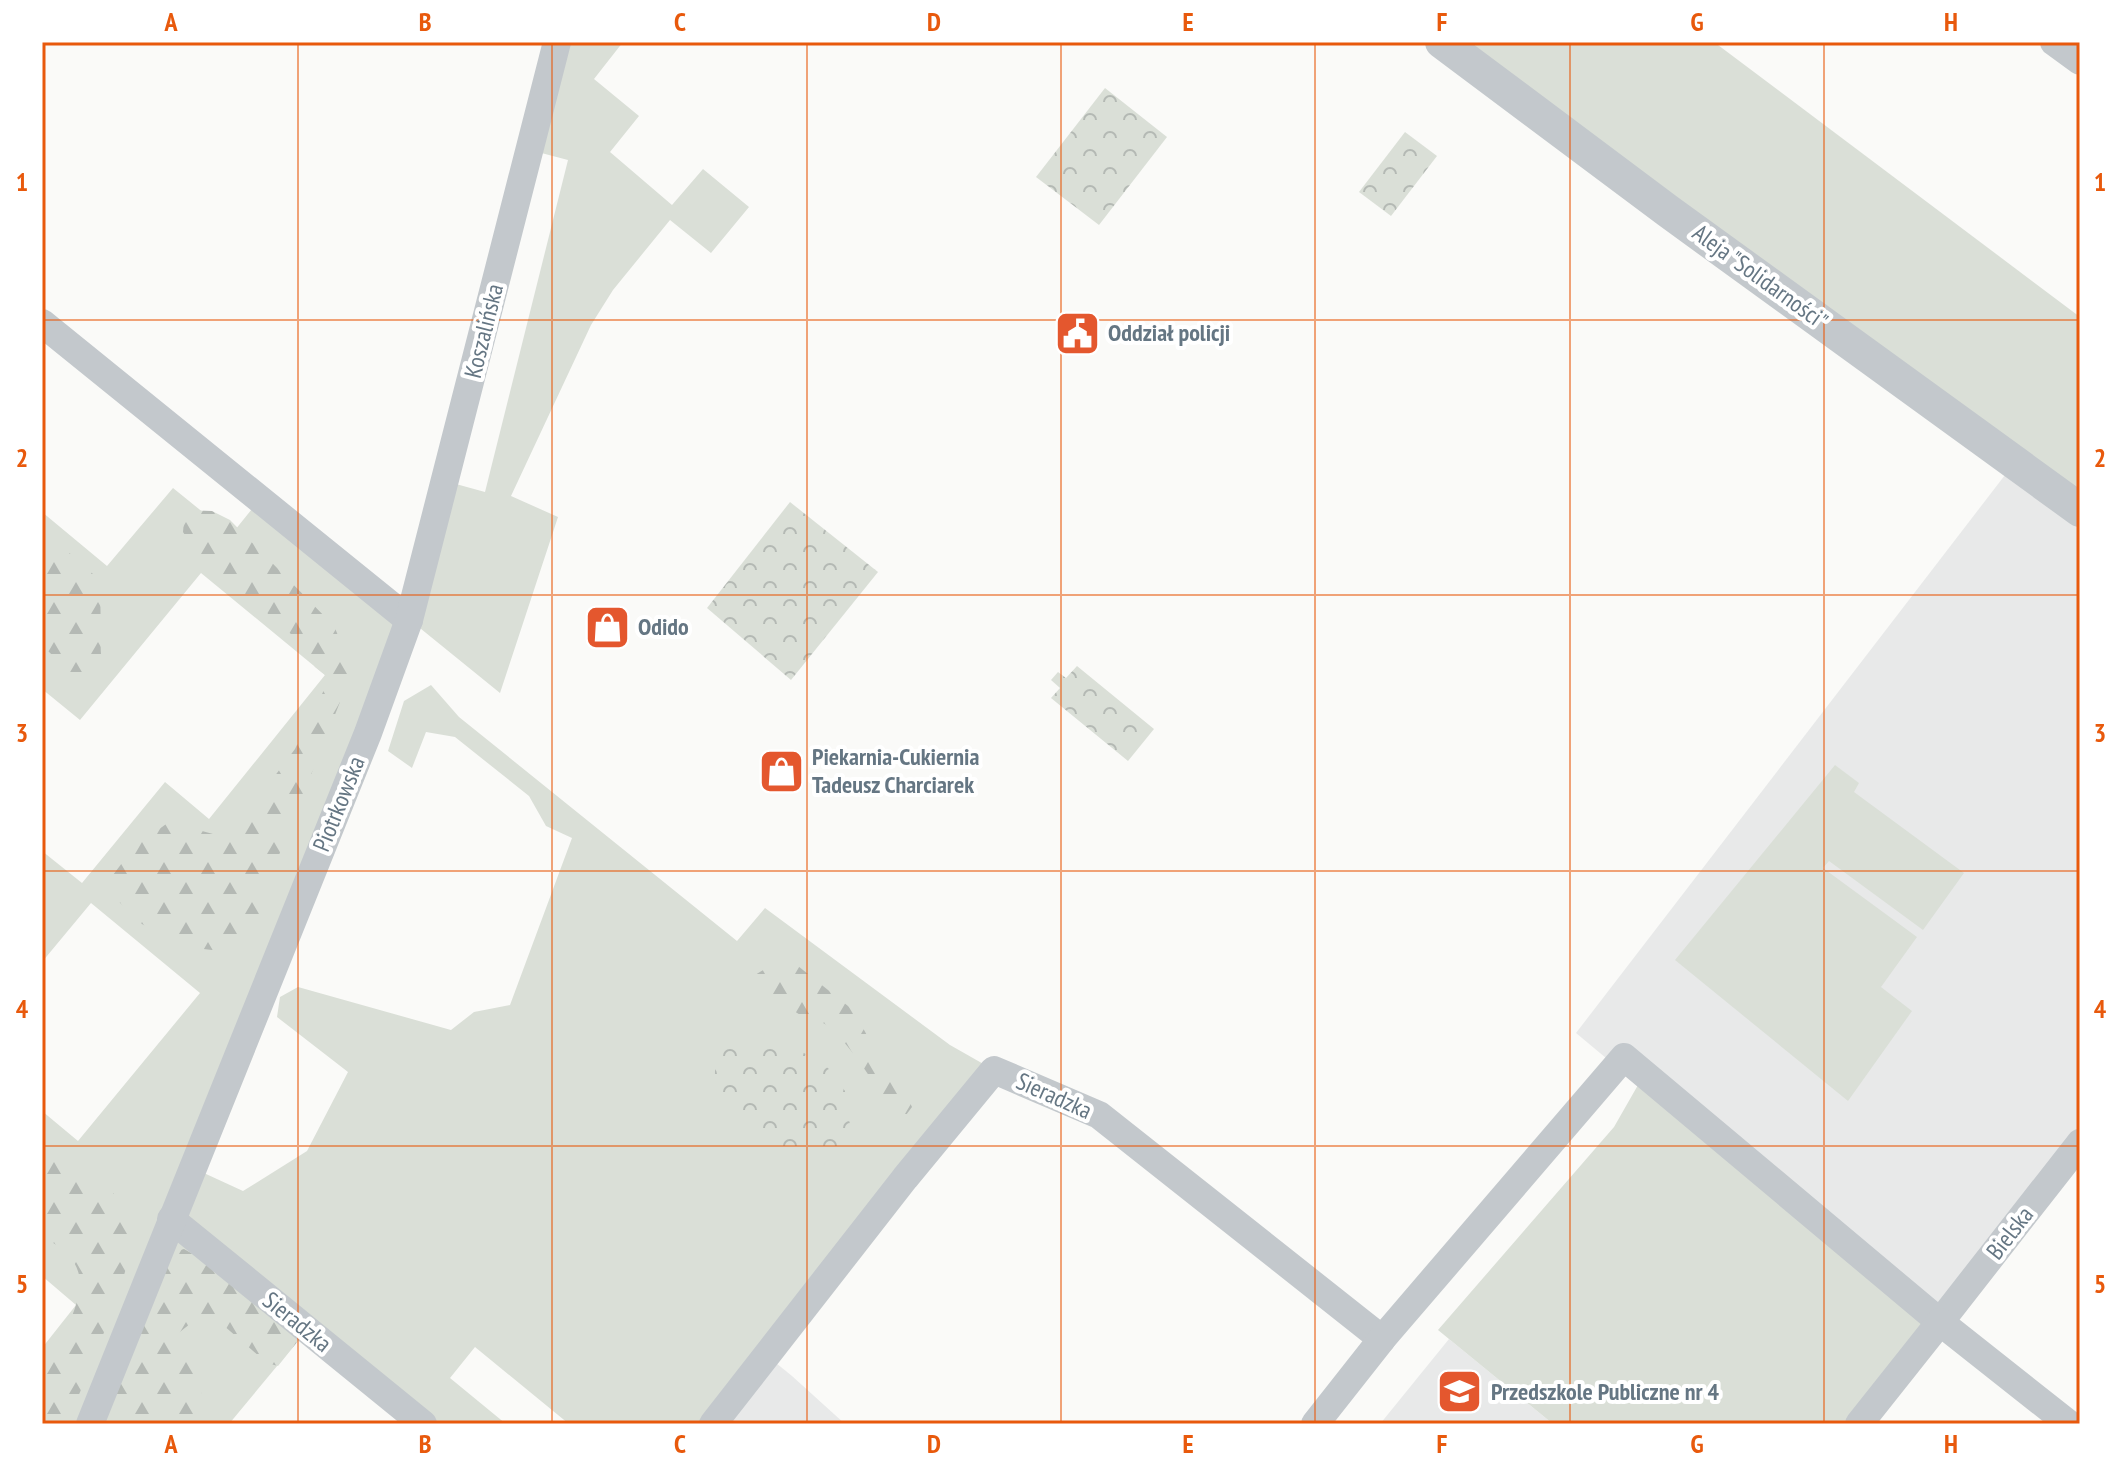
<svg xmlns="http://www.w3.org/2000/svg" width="2122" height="1466" font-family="'PT Sans Narrow',sans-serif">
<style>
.built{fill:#e8e9e9}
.green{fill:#dadfd7}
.forest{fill:url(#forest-firs)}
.park{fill:url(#park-crowns)}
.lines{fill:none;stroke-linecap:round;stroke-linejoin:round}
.minor{stroke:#c3c8cc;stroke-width:28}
.tertiary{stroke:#c3c8cc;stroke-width:34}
.grid{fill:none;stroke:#e8590c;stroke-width:2;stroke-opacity:0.55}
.labels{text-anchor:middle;stroke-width:8;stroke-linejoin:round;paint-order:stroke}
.street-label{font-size:24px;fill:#657683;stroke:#fff}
.poi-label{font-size:24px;font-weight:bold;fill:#657683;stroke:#fff;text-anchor:start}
.neatline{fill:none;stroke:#e8590c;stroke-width:3}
.grid-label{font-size:26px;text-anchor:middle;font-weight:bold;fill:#e8590c}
</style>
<defs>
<pattern id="forest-firs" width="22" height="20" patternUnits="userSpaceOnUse" patternTransform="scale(2)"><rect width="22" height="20" fill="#dadfd7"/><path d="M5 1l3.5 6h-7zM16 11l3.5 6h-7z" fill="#b4b9b4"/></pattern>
<pattern id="park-crowns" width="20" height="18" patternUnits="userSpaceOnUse" patternTransform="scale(2)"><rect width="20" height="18" fill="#dadfd7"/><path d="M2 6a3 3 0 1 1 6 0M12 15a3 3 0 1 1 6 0" fill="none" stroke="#b4b9b4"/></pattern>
</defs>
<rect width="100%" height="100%" fill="#fafaf8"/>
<g class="built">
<path d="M 2015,462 L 2080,510 L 2080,1143 L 1933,1331 L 1576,1033 Z"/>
<path d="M 1449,1339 L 1553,1424 L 1380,1424 Z"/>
<path d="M 776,1363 L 792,1376 L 845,1424 L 726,1424 Z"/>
</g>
<g class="green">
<path d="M 557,42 L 623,42 L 594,79 L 639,116 L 610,152 L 672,205 L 703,169 L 749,207 L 711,253 L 670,220 L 613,290 L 591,325 L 511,496 L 558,517 L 500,693 L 410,620 L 193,1168 L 243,1191 L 307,1151 L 348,1072 L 277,1017 L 280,997 L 298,987 L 451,1030 L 474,1012 L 510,1005 L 572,838 L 546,826 L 529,796 L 455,737 L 426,732 L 412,768 L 388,751 L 404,701 L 431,685 L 459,717 L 737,941 L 765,908 L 950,1045 L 994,1070 L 713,1424 L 569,1424 L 475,1347 L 450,1378 L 506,1424 L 423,1424 L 307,1330 L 229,1424 L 42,1424 L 42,1348 L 76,1305 L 42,1276 L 42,1111 L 78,1141 L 200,993 L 91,903 L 42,962 L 42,851 L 82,883 L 165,782 L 209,819 L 325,675 L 201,573 L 80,720 L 42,689 L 42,512 L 107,566 L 173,488 L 231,535 L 260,499 L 408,619 L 445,481 L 485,492 L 568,160 L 530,150 Z"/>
<path d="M 1442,42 L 1714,42 L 2080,317 L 2080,510 Z"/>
<path d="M 1835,765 L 1859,783 L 1854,792 L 1964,873 L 1923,930 L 1829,861 L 1823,868 L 1917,937 L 1881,987 L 1912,1011 L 1848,1101 L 1675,960 Z"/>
<path d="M 1638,1085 L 1933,1331 L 1859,1424 L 1553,1424 L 1438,1330 L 1614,1127 Z"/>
</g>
<g class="forest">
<path d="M 185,510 L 212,511 L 230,520 L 334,626 L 349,661 L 344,692 L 279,855 L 261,909 L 249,935 L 235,944 L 212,950 L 178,946 L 142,924 L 114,897 L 113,875 L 134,847 L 169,822 L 213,834 L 237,836 L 256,801 L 295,749 L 324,690 L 325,675 L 315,667 L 300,642 L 193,548 L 183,532 Z"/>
<path d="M 42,543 C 65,549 87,559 98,583 C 102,593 100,639 101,654 L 84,672 L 70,672 L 48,651 L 42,637 Z"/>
<path d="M 781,959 L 793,962 L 853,1010 L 874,1048 L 896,1074 L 912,1107 L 900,1123 C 879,1093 854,1046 825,1024 C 817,1019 809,1020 802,1016 C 785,1007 767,989 755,975 Z"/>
<path d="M 42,1154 C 58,1155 77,1168 91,1177 C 106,1187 128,1202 133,1220 C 141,1253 82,1386 67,1424 L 42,1424 C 42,1410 39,1393 42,1380 C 44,1372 49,1364 53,1357 C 75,1309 105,1266 42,1237 Z"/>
<path d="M 184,1249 L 198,1257 L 291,1324 L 298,1341 L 278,1366 L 267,1363 L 223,1325 L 200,1316 L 176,1335 C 179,1345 185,1349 191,1357 C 211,1379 200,1400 190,1424 L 103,1424 L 170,1253 Z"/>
</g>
<g class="park">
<path d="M 1105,88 L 1167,137 L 1099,225 L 1036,177 Z"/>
<path d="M 1405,132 L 1437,156 L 1391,216 L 1359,192 Z"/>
<path d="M 790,502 L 878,572 L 791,680 L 707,608 Z"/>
<path d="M 1077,666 L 1154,729 L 1128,761 L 1051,698 L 1060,688 L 1051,680 L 1058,672 L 1066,678 Z"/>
<path d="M 767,1038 L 780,1038 L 828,1068 L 845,1091 L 845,1108 L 852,1130 L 831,1157 C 788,1149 738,1142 721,1096 C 718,1089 714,1079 715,1072 C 715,1063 722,1051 726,1042 L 748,1043 Z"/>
</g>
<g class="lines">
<g class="minor">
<path d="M 2054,42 L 2080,61"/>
<path d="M 42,323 L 409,620"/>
<path d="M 171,1219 L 423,1424"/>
<path d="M 90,1424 L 368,733 L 409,620 L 557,42"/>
<path d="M 713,1424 L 905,1178 L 994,1070 L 1099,1115 L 1382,1339"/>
<path d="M 1315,1424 L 1382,1339 L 1624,1057 L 1940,1322 L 2080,1143"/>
<path d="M 1859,1424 L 1940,1322 L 2069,1424"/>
</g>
<path class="tertiary" d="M 1442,42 L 1668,211 L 2080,510"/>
</g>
<path class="grid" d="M 298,42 L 298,1424M 552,42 L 552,1424M 807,42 L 807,1424M 1061,42 L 1061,1424M 1315,42 L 1315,1424M 1570,42 L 1570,1424M 1824,42 L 1824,1424M 42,320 L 2080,320M 42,595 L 2080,595M 42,871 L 2080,871M 42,1146 L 2080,1146"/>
<defs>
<symbol id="civic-square" viewBox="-11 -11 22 22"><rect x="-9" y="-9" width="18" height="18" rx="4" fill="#e4572e" stroke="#fff"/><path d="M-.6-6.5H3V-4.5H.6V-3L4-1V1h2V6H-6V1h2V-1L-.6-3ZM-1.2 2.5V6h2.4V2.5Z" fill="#fff"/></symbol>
<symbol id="shop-square" viewBox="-11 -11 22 22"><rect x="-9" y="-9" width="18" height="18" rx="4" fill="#e4572e" stroke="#fff"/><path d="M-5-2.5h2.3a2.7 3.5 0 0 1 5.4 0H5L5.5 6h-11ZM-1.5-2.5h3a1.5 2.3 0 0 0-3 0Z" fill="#fff"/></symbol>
<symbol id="school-square" viewBox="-11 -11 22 22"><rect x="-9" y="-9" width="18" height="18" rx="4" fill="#e4572e" stroke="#fff"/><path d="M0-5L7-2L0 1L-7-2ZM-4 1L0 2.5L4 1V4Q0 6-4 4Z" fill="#fff"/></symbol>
</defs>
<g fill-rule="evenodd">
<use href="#civic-square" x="1052" y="308" width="51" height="51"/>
<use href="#shop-square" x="582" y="602" width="51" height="51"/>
<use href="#shop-square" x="756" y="746" width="51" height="51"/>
<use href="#school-square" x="1434" y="1366" width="51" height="51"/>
</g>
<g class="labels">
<g class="street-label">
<text transform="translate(1760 277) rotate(36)" y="8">Aleja "Solidarności"</text>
<text transform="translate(484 331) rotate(-76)" y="8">Koszalińska</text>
<text transform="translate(339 804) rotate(-68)" y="8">Piotrkowska</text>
<text transform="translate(1054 1096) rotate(24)" y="8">Sieradzka</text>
<text transform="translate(2010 1233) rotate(-52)" y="8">Bielska</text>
<text transform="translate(297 1322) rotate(39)" y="8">Sieradzka</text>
</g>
<g class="poi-label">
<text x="1108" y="341">Oddział policji</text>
<text x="638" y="635">Odido</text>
<text x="812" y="765">Piekarnia-Cukiernia<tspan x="812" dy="28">Tadeusz Charciarek</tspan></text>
<text x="1491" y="1400">Przedszkole Publiczne nr 4</text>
</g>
</g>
<rect width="2122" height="1466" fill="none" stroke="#ffffff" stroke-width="88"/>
<rect x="44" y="44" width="2034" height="1378" class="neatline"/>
<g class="grid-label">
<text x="171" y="31">A</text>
<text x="425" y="31">B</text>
<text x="680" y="31">C</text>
<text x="934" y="31">D</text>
<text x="1188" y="31">E</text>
<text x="1442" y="31">F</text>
<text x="1697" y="31">G</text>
<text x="1951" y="31">H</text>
<text x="22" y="191">1</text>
<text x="2100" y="191">1</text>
<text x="22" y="467">2</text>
<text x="2100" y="467">2</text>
<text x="22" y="742">3</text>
<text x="2100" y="742">3</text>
<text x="22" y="1018">4</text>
<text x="2100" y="1018">4</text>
<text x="22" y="1293">5</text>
<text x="2100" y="1293">5</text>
<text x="171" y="1453">A</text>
<text x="425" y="1453">B</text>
<text x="680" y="1453">C</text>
<text x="934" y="1453">D</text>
<text x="1188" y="1453">E</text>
<text x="1442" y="1453">F</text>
<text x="1697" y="1453">G</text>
<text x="1951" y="1453">H</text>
</g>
</svg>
